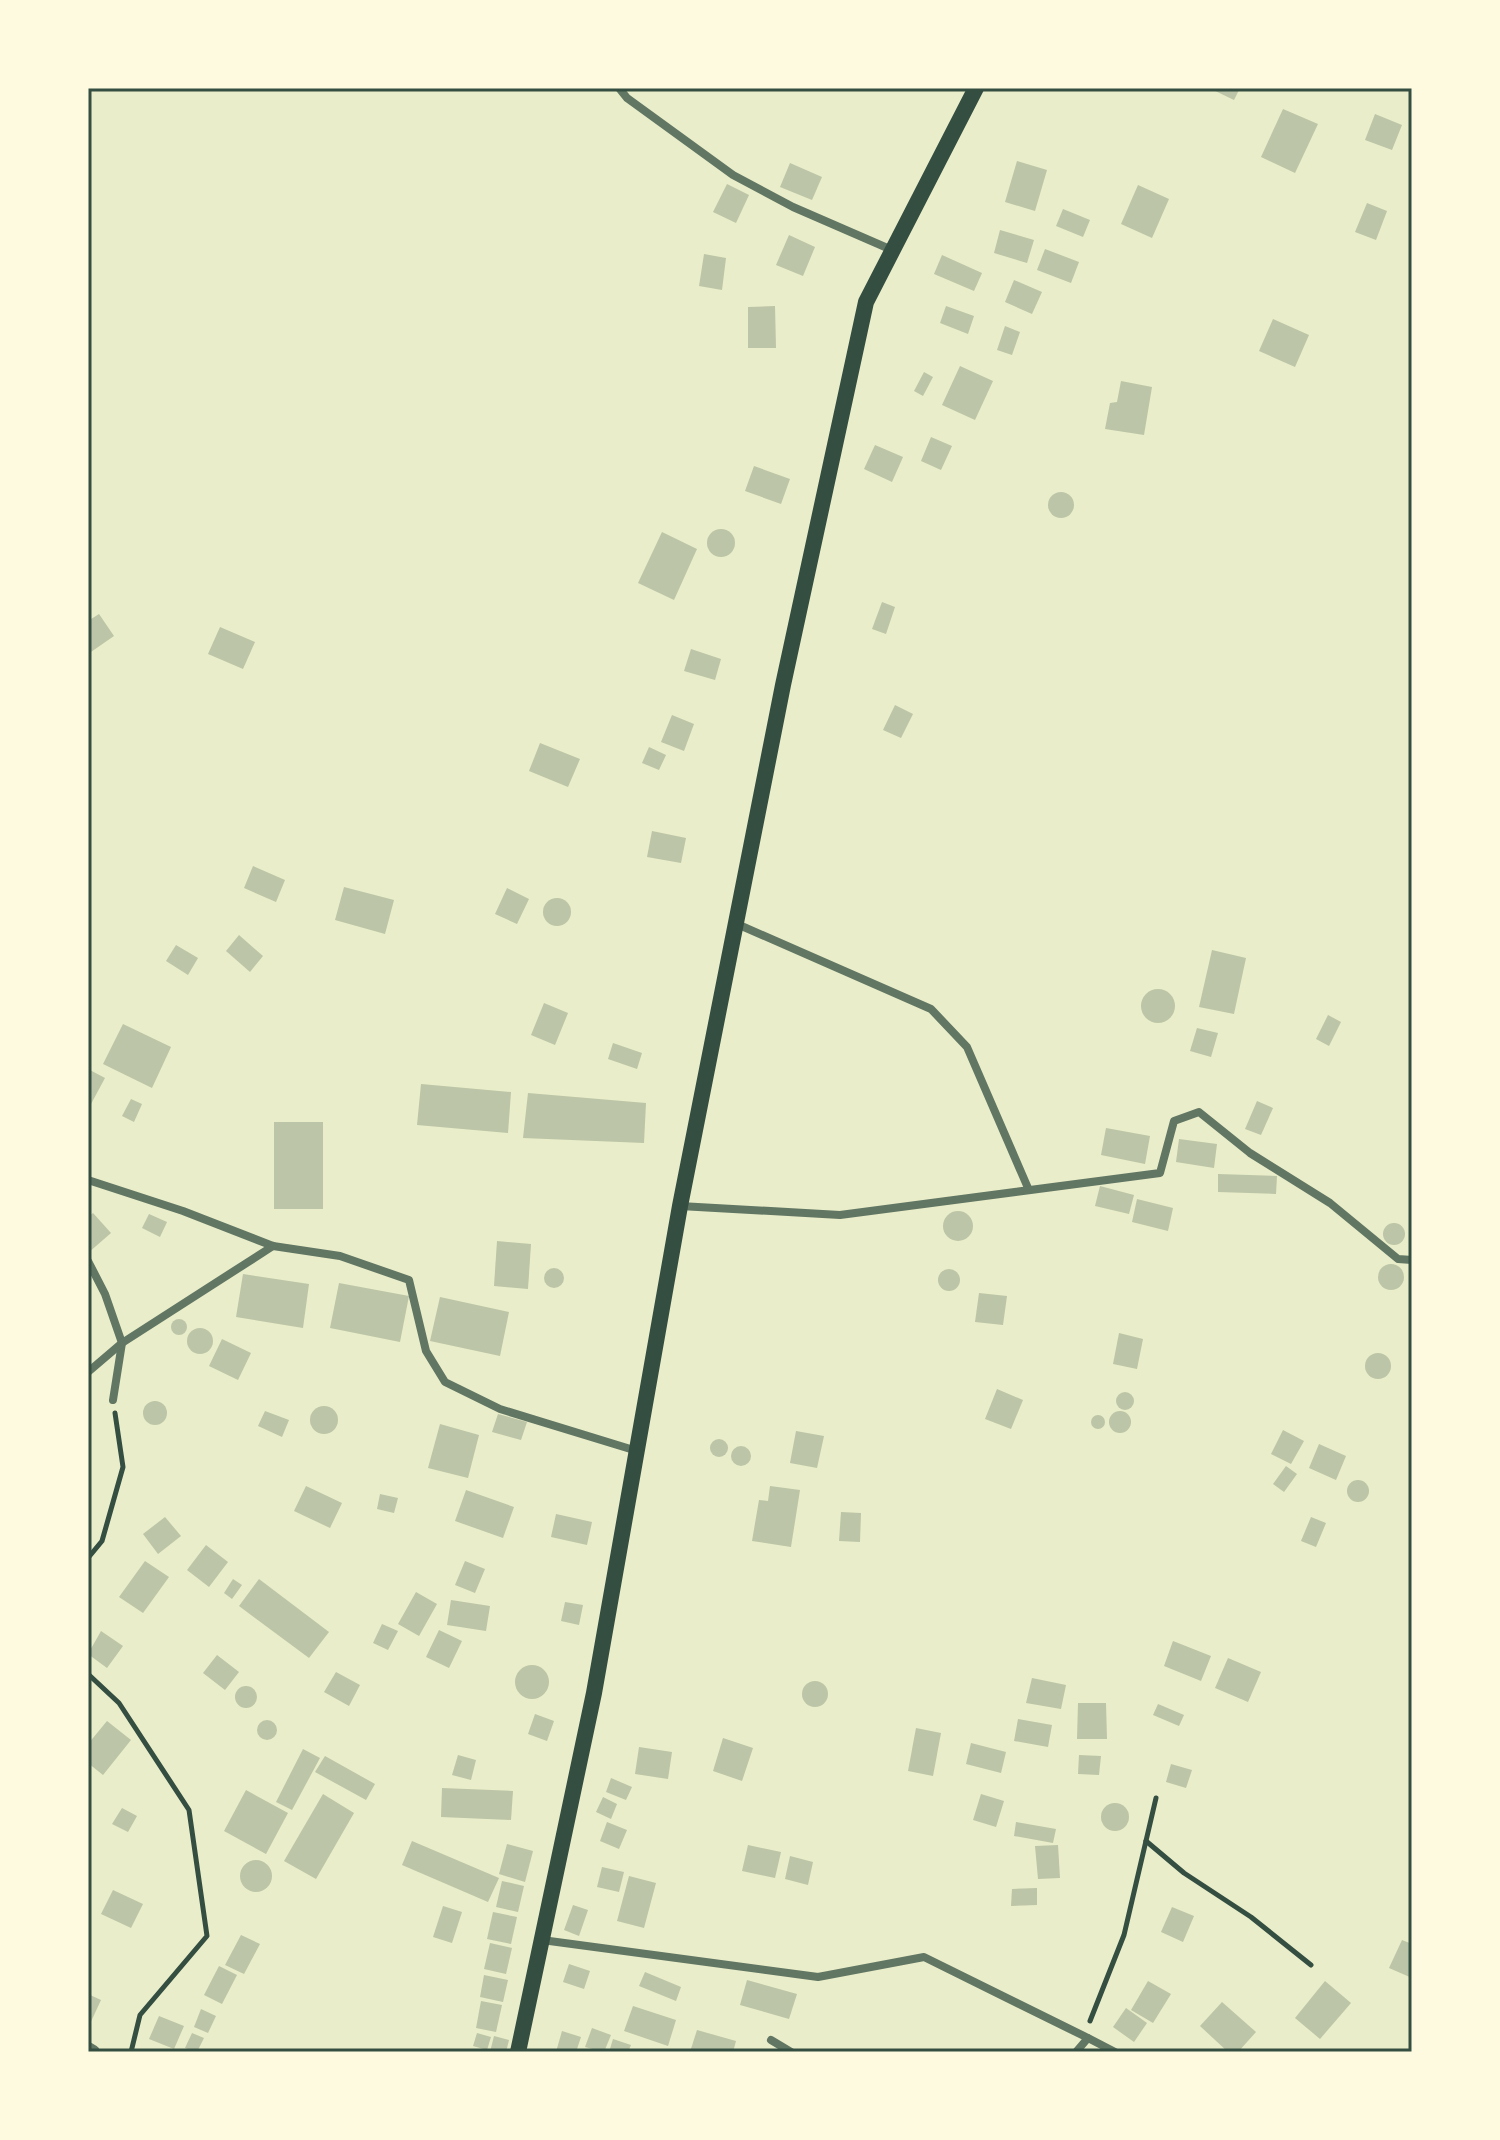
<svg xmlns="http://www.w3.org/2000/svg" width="1500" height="2140" font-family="Helvetica,sans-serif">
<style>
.building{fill:#bcc5a7}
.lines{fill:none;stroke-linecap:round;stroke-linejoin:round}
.path{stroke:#344e41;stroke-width:5}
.minor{stroke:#617663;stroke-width:8}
.tertiary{stroke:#617663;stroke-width:14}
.secondary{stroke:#344e41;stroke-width:16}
.neatline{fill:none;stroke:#344e41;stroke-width:3}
</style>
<rect width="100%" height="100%" fill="#e9edc9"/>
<g class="building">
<path d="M 1209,88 L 1240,88 L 1234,100 Z"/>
<path d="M 1283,109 L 1318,124 L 1295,173 L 1261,157 Z"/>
<path d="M 1375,114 L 1402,125 L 1392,150 L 1365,140 Z"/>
<path d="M 1017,161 L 1047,170 L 1035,211 L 1005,202 Z"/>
<path d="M 790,163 L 822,177 L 812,200 L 780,187 Z"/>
<path d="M 727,184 L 749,195 L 736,223 L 713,212 Z"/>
<path d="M 1138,185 L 1169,199 L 1152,238 L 1121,224 Z"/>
<path d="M 1367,203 L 1387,211 L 1376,240 L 1355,232 Z"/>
<path d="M 1063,209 L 1090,220 L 1083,237 L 1056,226 Z"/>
<path d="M 1000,230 L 1034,240 L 1027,263 L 994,253 Z"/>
<path d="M 789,235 L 815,247 L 803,276 L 776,265 Z"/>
<path d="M 1045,249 L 1079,262 L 1071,283 L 1037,270 Z"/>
<path d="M 704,254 L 726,258 L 722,290 L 699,286 Z"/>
<path d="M 942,255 L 982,273 L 974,291 L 934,274 Z"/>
<path d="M 1014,280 L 1042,292 L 1032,314 L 1005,302 Z"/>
<path d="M 775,306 L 776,348 L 748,348 L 748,307 Z"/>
<path d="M 946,306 L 974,316 L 968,334 L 940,323 Z"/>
<path d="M 1273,319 L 1309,335 L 1295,367 L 1259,351 Z"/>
<path d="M 1005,326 L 1020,332 L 1012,355 L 997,350 Z"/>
<path d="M 960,366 L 993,381 L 975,420 L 942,405 Z"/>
<path d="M 924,372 L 933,377 L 923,396 L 914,391 Z"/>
<path d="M 1121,381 L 1152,387 L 1144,435 L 1105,429 L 1110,403 L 1117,402 Z"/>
<path d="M 931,437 L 952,446 L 941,470 L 921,461 Z"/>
<path d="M 875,445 L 903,457 L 892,482 L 864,469 Z"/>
<path d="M 754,466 L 790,479 L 781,504 L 745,491 Z"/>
<circle cx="1061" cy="505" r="13"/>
<circle cx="721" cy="543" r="14"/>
<path d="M 662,532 L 697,549 L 674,600 L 638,583 Z"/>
<path d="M 882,602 L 895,607 L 886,634 L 872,629 Z"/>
<path d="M 99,614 L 114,636 L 88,654 L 88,621 Z"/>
<path d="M 220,627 L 255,642 L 243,669 L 208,654 Z"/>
<path d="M 691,649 L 721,659 L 715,680 L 684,671 Z"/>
<path d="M 895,705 L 913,714 L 901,738 L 883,730 Z"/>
<path d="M 672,715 L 694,724 L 684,751 L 661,742 Z"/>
<path d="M 540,743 L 580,759 L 568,787 L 529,771 Z"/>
<path d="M 649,747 L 666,755 L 659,770 L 642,763 Z"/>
<path d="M 652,831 L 686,838 L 681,863 L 647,857 Z"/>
<path d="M 253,866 L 285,880 L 276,902 L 244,888 Z"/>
<path d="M 344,887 L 394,900 L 385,934 L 335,920 Z"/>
<path d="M 507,888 L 529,899 L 517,924 L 495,914 Z"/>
<circle cx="557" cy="912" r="14"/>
<path d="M 239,935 L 263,956 L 250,972 L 226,951 Z"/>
<path d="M 176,945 L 198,958 L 188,975 L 166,961 Z"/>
<path d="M 1212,950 L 1246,958 L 1234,1014 L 1199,1007 Z"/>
<circle cx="1158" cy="1006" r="17"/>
<path d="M 544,1003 L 568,1013 L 555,1045 L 531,1035 Z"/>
<path d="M 1328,1015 L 1341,1022 L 1329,1046 L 1316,1039 Z"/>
<path d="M 123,1024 L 171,1047 L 152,1088 L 103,1064 Z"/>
<path d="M 1197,1028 L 1218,1033 L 1211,1057 L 1190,1051 Z"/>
<path d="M 613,1043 L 642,1053 L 637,1069 L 608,1059 Z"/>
<path d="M 88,1069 L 105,1078 L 91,1104 L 88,1103 Z"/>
<path d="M 421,1084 L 511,1092 L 508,1133 L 417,1125 Z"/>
<path d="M 528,1093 L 646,1103 L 644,1143 L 523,1138 Z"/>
<path d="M 131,1099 L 142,1104 L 134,1122 L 122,1116 Z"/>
<path d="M 1257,1101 L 1273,1108 L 1261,1135 L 1245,1129 Z"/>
<rect x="274" y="1122" width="49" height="87"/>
<path d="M 1106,1128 L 1150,1136 L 1145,1164 L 1101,1155 Z"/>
<path d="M 1179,1139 L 1217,1144 L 1214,1168 L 1176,1162 Z"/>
<path d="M 1218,1174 L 1277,1176 L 1276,1194 L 1218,1192 Z"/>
<path d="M 1100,1186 L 1134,1195 L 1129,1214 L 1095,1206 Z"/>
<path d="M 1137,1199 L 1173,1208 L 1168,1231 L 1132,1222 Z"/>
<circle cx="958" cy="1226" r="15"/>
<path d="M 93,1213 L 111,1233 L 88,1253 L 88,1217 Z"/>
<path d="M 149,1214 L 167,1222 L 160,1237 L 142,1228 Z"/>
<circle cx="1394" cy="1234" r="11"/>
<path d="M 497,1241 L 531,1244 L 528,1289 L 494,1286 Z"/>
<circle cx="1391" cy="1277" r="13"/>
<circle cx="554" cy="1278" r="10"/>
<circle cx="949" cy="1280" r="11"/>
<path d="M 243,1274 L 309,1284 L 303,1328 L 236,1317 Z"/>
<path d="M 339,1283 L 409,1296 L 400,1342 L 330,1328 Z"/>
<path d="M 979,1293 L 1007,1296 L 1003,1325 L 975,1322 Z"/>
<path d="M 440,1297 L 509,1312 L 500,1356 L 430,1341 Z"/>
<circle cx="179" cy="1327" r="8"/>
<circle cx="200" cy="1341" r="13"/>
<path d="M 1119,1333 L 1143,1339 L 1137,1369 L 1113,1364 Z"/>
<path d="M 222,1339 L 251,1353 L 238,1380 L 209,1366 Z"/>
<circle cx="1378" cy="1366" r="13"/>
<path d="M 997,1389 L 1023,1400 L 1011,1429 L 985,1419 Z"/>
<circle cx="1125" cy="1401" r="9"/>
<circle cx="155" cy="1413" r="12"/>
<circle cx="324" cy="1420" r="14"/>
<path d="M 265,1411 L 289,1420 L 282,1437 L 258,1426 Z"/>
<circle cx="1120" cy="1422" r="11"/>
<path d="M 498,1414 L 527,1422 L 521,1440 L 492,1432 Z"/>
<circle cx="1098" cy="1422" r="7"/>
<path d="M 440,1424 L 479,1435 L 468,1478 L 428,1468 Z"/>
<path d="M 1283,1430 L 1304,1441 L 1291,1464 L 1271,1454 Z"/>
<path d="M 796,1431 L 824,1436 L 817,1468 L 790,1463 Z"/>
<circle cx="719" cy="1448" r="9"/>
<path d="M 1319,1444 L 1346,1456 L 1336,1480 L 1309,1468 Z"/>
<circle cx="741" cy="1456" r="10"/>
<path d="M 1286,1466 L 1297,1474 L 1284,1492 L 1273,1484 Z"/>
<circle cx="1358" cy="1491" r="11"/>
<path d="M 306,1486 L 342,1503 L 330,1528 L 294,1511 Z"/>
<path d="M 770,1486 L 800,1490 L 791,1547 L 752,1541 L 759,1500 L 768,1501 Z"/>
<path d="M 466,1490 L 514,1507 L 503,1538 L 455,1521 Z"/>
<path d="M 380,1494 L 398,1498 L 394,1513 L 377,1509 Z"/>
<path d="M 841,1512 L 861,1513 L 860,1542 L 839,1541 Z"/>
<path d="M 556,1514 L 592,1522 L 587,1545 L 551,1537 Z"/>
<path d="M 165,1517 L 181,1536 L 158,1554 L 143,1534 Z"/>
<path d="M 1311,1517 L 1326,1523 L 1316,1547 L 1301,1541 Z"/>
<path d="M 206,1545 L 228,1562 L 209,1587 L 187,1570 Z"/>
<path d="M 145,1561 L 169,1577 L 143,1613 L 119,1597 Z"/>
<path d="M 465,1561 L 485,1569 L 475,1593 L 455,1585 Z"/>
<path d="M 233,1579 L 242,1585 L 232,1599 L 224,1593 Z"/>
<path d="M 259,1579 L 329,1632 L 309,1658 L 239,1606 Z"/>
<path d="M 416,1592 L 437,1604 L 419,1636 L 398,1624 Z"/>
<path d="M 451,1600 L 490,1606 L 486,1631 L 447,1625 Z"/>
<path d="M 565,1602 L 583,1605 L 579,1625 L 561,1621 Z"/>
<path d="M 382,1624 L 398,1631 L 388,1650 L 373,1643 Z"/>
<path d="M 439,1630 L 462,1641 L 449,1668 L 426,1657 Z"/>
<path d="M 101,1631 L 123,1646 L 107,1668 L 88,1654 Z"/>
<path d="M 1173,1641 L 1211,1656 L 1201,1681 L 1164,1666 Z"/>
<path d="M 217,1655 L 239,1672 L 225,1690 L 203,1673 Z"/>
<path d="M 1228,1658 L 1261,1672 L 1248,1702 L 1215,1688 Z"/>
<circle cx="532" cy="1682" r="17"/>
<path d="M 336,1672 L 360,1685 L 349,1706 L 324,1692 Z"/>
<path d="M 1032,1678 L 1066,1685 L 1061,1709 L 1026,1703 Z"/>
<circle cx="815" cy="1694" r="13"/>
<circle cx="246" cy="1697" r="11"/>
<path d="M 1078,1703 L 1106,1703 L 1107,1739 L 1077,1739 Z"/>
<path d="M 1158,1704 L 1184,1715 L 1179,1726 L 1153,1715 Z"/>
<path d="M 535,1714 L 554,1721 L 547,1741 L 528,1734 Z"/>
<path d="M 1018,1719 L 1052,1725 L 1048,1747 L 1014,1741 Z"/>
<circle cx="267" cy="1730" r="10"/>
<path d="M 107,1721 L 131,1740 L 103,1775 L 88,1763 L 88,1744 Z"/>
<path d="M 916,1728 L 941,1733 L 933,1776 L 908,1771 Z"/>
<path d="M 723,1738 L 753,1748 L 742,1781 L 713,1771 Z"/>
<path d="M 971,1743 L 1006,1752 L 1001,1773 L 966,1764 Z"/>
<path d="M 639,1747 L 672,1752 L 668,1779 L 635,1774 Z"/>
<path d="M 303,1749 L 320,1758 L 292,1810 L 276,1802 Z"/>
<path d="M 458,1755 L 476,1760 L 471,1780 L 452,1775 Z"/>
<path d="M 1079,1755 L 1101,1756 L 1099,1775 L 1078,1774 Z"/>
<path d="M 325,1756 L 375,1784 L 366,1800 L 315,1772 Z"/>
<path d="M 1171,1764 L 1192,1770 L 1186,1788 L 1166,1782 Z"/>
<path d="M 611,1778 L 632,1787 L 626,1800 L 606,1792 Z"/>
<path d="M 442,1788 L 513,1791 L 511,1820 L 441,1817 Z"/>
<path d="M 246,1790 L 288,1813 L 266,1854 L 224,1831 Z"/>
<path d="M 323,1794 L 354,1813 L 316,1879 L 284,1861 Z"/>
<path d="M 981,1794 L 1004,1801 L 996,1827 L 973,1820 Z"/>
<path d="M 603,1797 L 617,1804 L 611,1819 L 596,1812 Z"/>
<circle cx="1115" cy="1817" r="14"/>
<path d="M 122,1808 L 137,1816 L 128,1832 L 112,1824 Z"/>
<path d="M 607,1822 L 627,1830 L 619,1849 L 600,1841 Z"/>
<path d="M 1016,1822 L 1056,1829 L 1053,1843 L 1014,1836 Z"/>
<path d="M 412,1841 L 499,1878 L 488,1902 L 402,1865 Z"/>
<path d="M 507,1844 L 533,1851 L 525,1882 L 499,1874 Z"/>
<path d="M 748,1845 L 781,1852 L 775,1878 L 742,1871 Z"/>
<path d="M 1058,1845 L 1060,1878 L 1038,1879 L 1035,1846 Z"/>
<path d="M 790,1856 L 813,1862 L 808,1885 L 785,1879 Z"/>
<circle cx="256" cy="1876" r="16"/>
<path d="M 602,1867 L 624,1872 L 619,1892 L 597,1887 Z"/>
<path d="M 629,1876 L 656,1883 L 644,1928 L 617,1921 Z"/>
<path d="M 502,1881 L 524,1886 L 518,1912 L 496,1907 Z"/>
<path d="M 1037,1888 L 1037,1905 L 1011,1906 L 1012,1889 Z"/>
<path d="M 113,1890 L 143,1904 L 131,1928 L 101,1914 Z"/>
<path d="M 573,1905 L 588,1910 L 579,1936 L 564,1930 Z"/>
<path d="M 443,1906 L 462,1912 L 452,1943 L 433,1937 Z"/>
<path d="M 1172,1907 L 1194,1916 L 1183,1942 L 1161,1932 Z"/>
<path d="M 493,1912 L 517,1917 L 511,1944 L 487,1939 Z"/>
<path d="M 241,1935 L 260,1944 L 244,1974 L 225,1965 Z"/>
<path d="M 1402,1940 L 1412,1944 L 1412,1978 L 1389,1968 Z"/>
<path d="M 490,1943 L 512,1948 L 506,1974 L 484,1969 Z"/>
<path d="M 569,1964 L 590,1971 L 584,1989 L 563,1982 Z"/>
<path d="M 219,1966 L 237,1975 L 222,2004 L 204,1995 Z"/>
<path d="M 645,1972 L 681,1987 L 676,2001 L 639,1986 Z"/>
<path d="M 484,1975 L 508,1980 L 503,2002 L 480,1997 Z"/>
<path d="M 747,1980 L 797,1994 L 789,2019 L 740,2005 Z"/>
<path d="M 1148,1981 L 1171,1994 L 1153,2023 L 1131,2010 Z"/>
<path d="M 1325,1981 L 1351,2003 L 1320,2039 L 1295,2018 Z"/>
<path d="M 88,1994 L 101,2000 L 88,2028 Z"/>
<path d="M 481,2001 L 502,2005 L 496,2032 L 476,2028 Z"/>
<path d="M 1222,2002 L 1256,2032 L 1238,2052 L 1228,2052 L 1200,2026 Z"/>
<path d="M 633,2006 L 676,2020 L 668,2046 L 624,2031 Z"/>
<path d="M 1126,2008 L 1147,2023 L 1134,2042 L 1113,2027 Z"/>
<path d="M 201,2009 L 216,2016 L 208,2033 L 194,2027 Z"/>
<path d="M 159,2016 L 184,2026 L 174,2049 L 149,2039 Z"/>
<path d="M 592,2028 L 611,2035 L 604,2052 L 585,2047 Z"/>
<path d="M 697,2030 L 736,2041 L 733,2052 L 690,2052 Z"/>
<path d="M 562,2031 L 581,2037 L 576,2052 L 556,2052 Z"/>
<path d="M 192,2033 L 204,2038 L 197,2052 L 185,2048 Z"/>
<path d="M 477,2033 L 491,2037 L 487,2050 L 473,2046 Z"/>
<path d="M 494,2036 L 509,2040 L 506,2052 L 490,2052 Z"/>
<path d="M 613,2039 L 631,2045 L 628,2052 L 609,2052 Z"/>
</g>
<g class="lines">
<g class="path">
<path d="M 88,1558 L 102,1541 L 123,1467 L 115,1413"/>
<path d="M 88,1674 L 119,1703 L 189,1810 L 207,1936 L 140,2015 L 131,2052"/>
<path d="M 1146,1841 L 1184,1873 L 1251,1917 L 1311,1965"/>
<path d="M 1090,2021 L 1124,1935 L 1156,1798"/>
</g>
<g class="minor">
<path d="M 619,88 L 627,98 L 733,175 L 793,207 L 892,250"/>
<path d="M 737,924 L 931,1009 L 967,1047 L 1028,1188"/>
<path d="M 88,1180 L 183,1211 L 273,1246 L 340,1256 L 409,1280 L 426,1351 L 445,1382 L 500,1409 L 637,1451"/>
<path d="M 680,1206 L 840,1215 L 1160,1173 L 1174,1121 L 1199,1112 L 1250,1153 L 1330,1203 L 1398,1259 L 1412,1260"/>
<path d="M 88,1261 L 105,1294 L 122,1343 L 113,1400"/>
<path d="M 88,1372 L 122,1343 L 273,1246"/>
<path d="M 542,1940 L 818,1977 L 924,1957 L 1088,2038"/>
<path d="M 771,2040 L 791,2052"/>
<path d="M 1076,2052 L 1088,2038 L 1115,2052"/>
</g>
<path class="tertiary" d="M 88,2049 L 93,2052"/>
<path class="secondary" d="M 518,2052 L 594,1693 L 680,1206 L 783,685 L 866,302 L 976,88"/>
</g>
<rect width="1500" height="2140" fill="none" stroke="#fefae0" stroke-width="180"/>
<rect x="90" y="90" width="1320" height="1960" class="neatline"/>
</svg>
